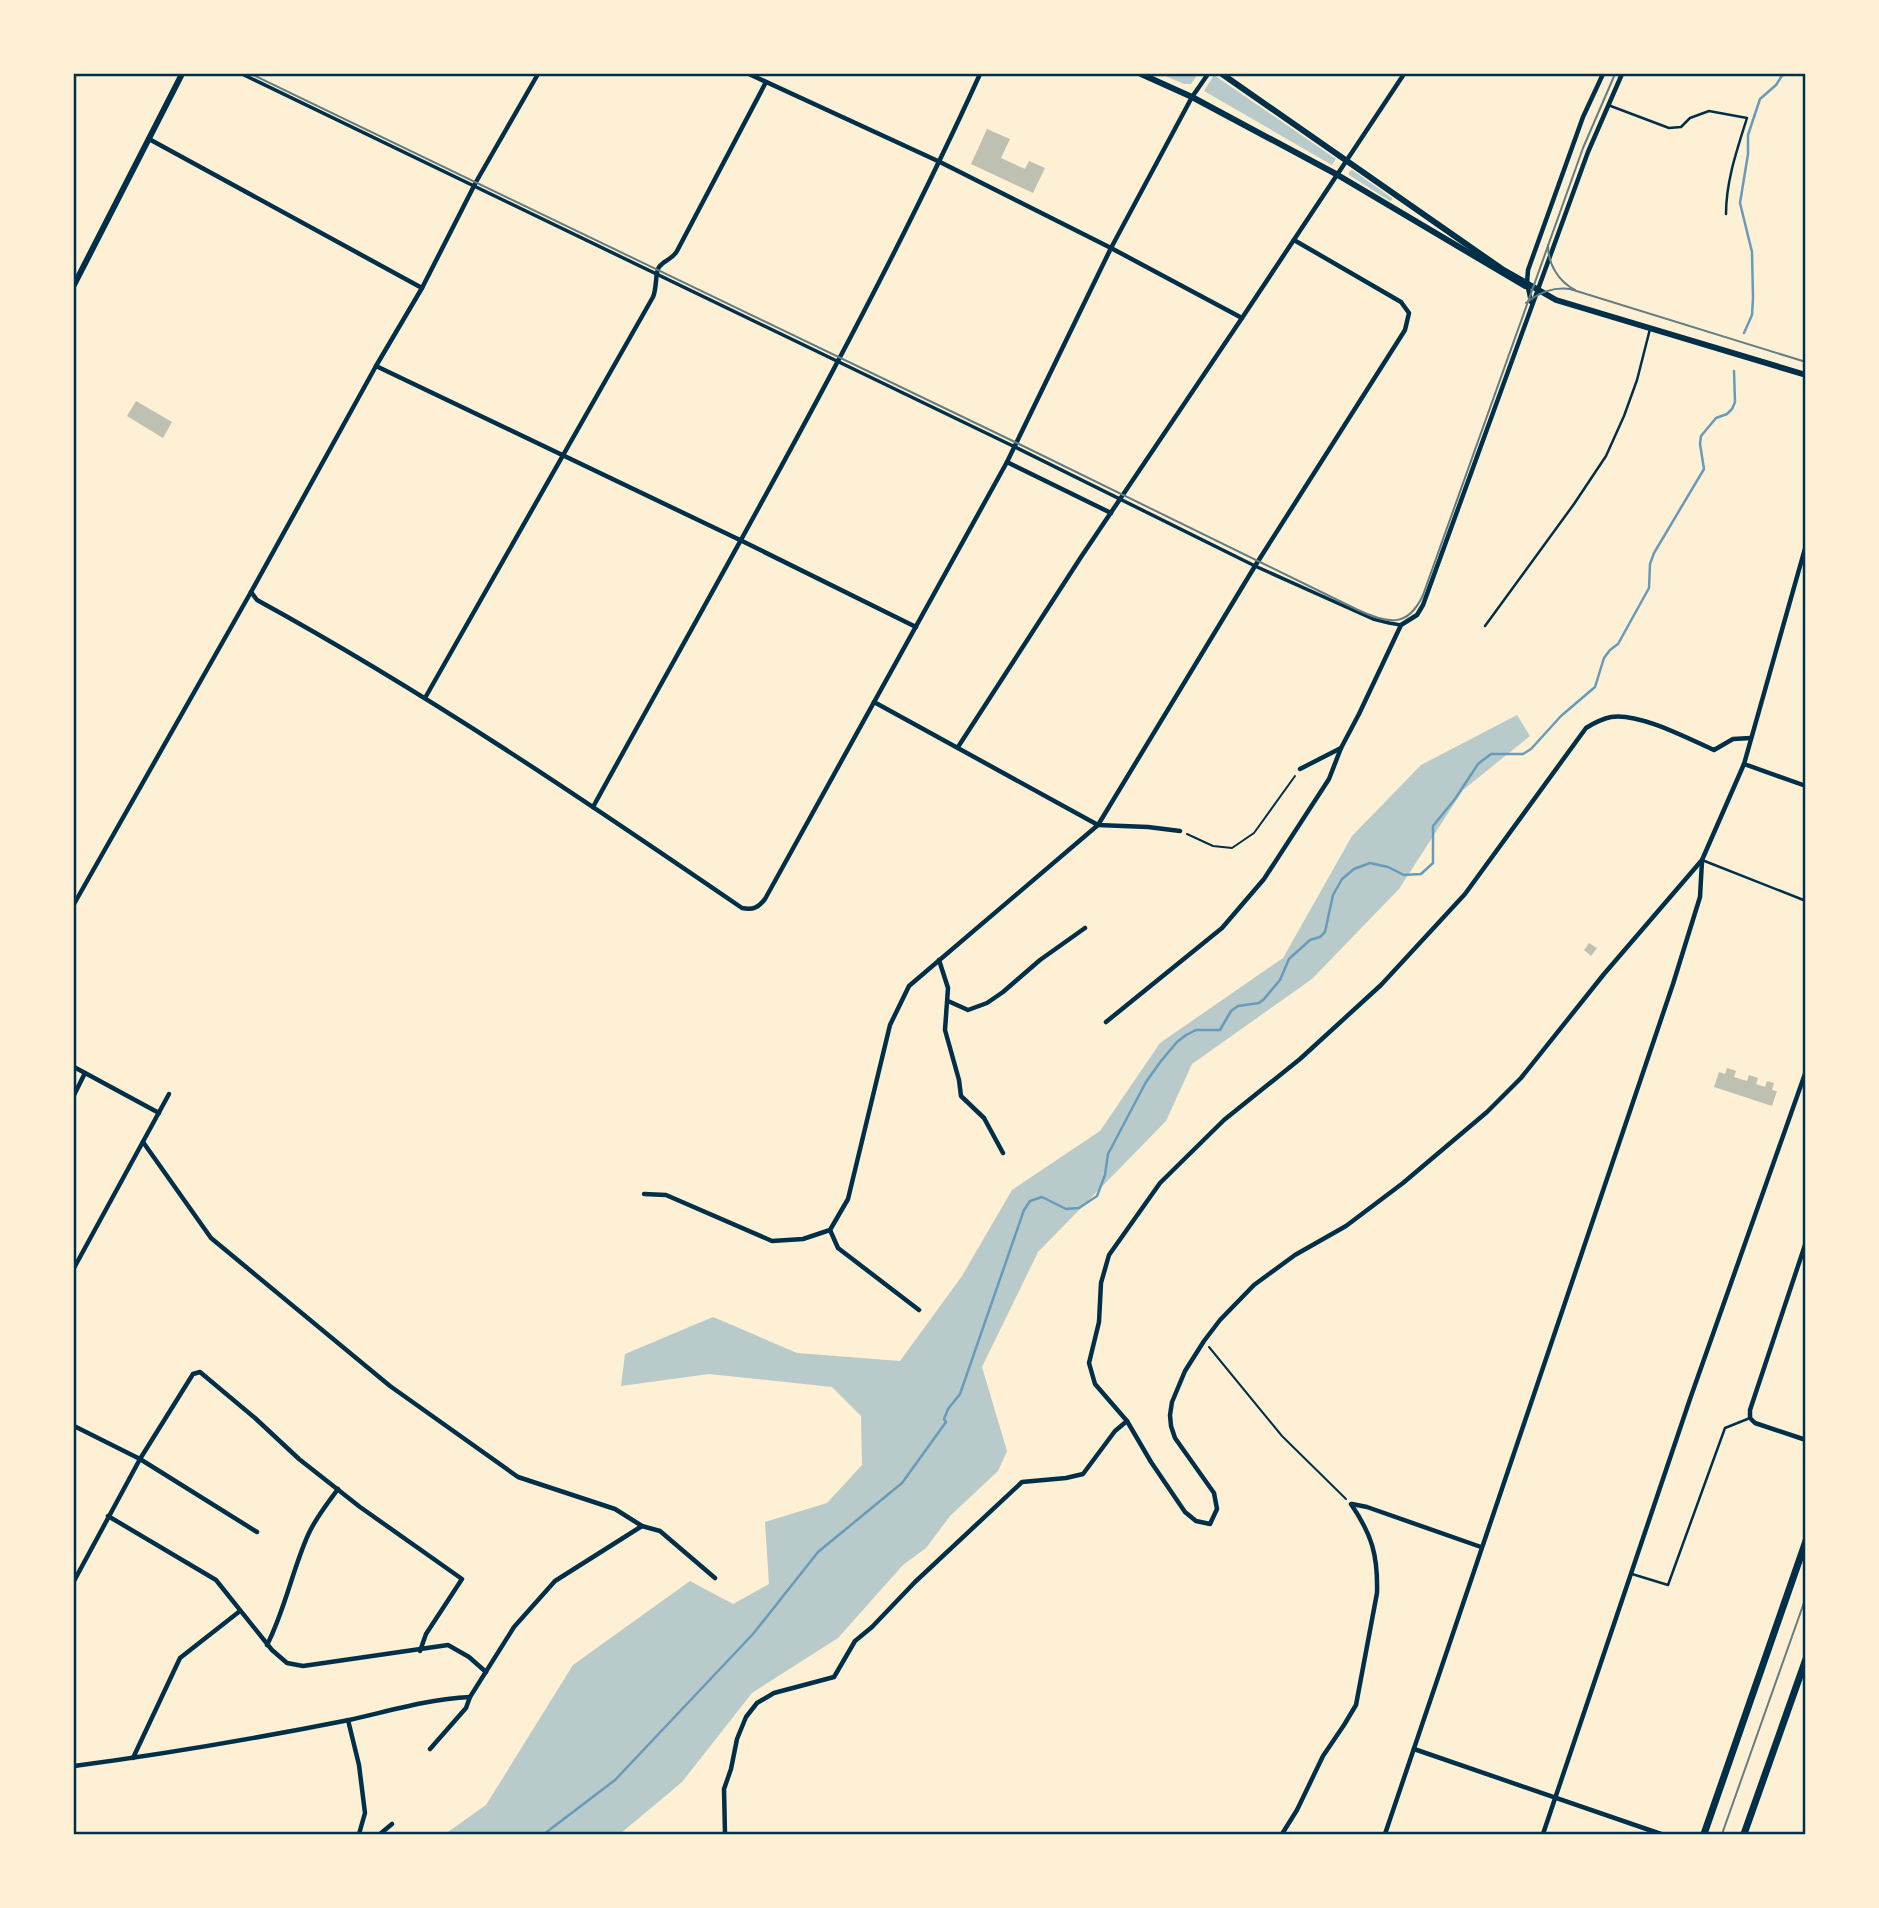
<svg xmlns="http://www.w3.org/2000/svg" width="1879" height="1908" font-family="'Work Sans',sans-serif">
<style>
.green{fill:#b9caca}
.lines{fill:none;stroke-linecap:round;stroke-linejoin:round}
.stream{stroke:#669bbc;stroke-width:2.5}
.building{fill:#bec0b2}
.path{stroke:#003049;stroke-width:2}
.service{stroke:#003049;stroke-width:2.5}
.pedestrian{stroke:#003049;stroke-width:3.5}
.minor{stroke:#003049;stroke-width:4.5}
.tertiary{stroke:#003049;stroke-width:6}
.primary{stroke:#003049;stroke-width:7}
.tram{stroke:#657d81;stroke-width:2}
.neatline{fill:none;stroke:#003049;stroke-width:2.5}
</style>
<rect width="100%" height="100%" fill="#fdf0d5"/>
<g class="green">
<path d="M 1161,74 L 1198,74 L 1191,84 L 1184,84 Z"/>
<path d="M 1214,75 L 1336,159 L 1332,165 L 1204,91 Z"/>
<path d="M 1352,170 L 1392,198 L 1392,200 L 1390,201 L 1349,175 L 1349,172 Z"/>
<path d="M 1517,715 L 1530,736 L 1463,790 L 1399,889 L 1312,979 L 1192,1064 L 1166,1121 L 1038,1252 L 982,1367 L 1007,1451 L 998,1471 L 950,1516 L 926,1548 L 903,1565 L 838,1638 L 752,1693 L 682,1782 L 620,1834 L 445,1834 L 486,1805 L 573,1665 L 690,1581 L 733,1604 L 769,1584 L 765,1522 L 827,1503 L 862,1465 L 861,1416 L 832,1387 L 709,1374 L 621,1386 L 625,1354 L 713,1317 L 797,1353 L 900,1361 L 962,1276 L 1012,1190 L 1100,1131 L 1160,1043 L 1283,958 L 1352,836 L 1421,765 Z"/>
</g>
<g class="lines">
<g class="stream">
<path d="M 1744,333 L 1752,315 L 1753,298 L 1752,252 L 1740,203 L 1748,154 L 1748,135 L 1760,99 L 1776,85 L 1783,74"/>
<path d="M 544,1834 L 615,1780 L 753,1634 L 818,1552 L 902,1483 L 946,1422 L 944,1419 L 948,1409 L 960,1394 L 1024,1210 L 1030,1201 L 1042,1197 L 1066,1209 L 1079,1208 L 1097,1196 L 1105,1175 L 1108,1154 L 1146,1082 L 1161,1061 L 1177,1042 L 1186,1035 L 1196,1030 L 1220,1030 L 1231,1011 L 1238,1006 L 1259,1003 L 1264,999 L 1280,980 L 1289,959 L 1310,940 L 1320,937 L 1325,932 L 1333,895 L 1342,879 L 1354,869 L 1370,863 L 1388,867 L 1404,875 L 1421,874 L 1433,863 L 1433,826 L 1455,799 L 1478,764 L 1491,754 L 1523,754 L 1531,749 L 1561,716 L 1595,687 L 1604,658 L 1610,650 L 1618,644 L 1649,588 L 1650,564 L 1654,553 L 1704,469 L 1700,444 L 1701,436 L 1716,418 L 1727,414 L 1732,409 L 1735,402 L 1734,371"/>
</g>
</g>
<g class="building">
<path d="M 987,129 L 1010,139 L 1001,158 L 1025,169 L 1029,161 L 1045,168 L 1033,193 L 971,164 Z"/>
<path d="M 136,401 L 172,422 L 163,438 L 127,416 Z"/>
<path d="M 1589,943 L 1597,948 L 1591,956 L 1584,950 Z"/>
<path d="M 1727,1068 L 1736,1071 L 1734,1077 L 1747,1081 L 1749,1075 L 1758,1078 L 1756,1084 L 1765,1087 L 1767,1081 L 1774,1083 L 1772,1090 L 1777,1091 L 1772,1106 L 1714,1087 L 1719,1072 L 1725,1074 Z"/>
</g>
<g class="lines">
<g class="path">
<path d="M 1187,834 L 1213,846 L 1232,848 L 1254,833 L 1295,776"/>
<path d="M 1209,1347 L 1282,1436 L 1346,1499"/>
</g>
<g class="service">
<path d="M 1608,105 L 1669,128 L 1681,127 L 1690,118 L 1709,111 L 1747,118 C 1737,150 1726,181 1726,214"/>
<path d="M 1485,626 L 1574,504 L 1606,456 L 1624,416 L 1637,380 L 1650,329"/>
<path d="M 1702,860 L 1806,901"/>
<path d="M 1632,1574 L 1668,1585 L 1725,1428 L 1750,1418"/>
</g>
<path class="pedestrian" d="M 242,74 L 1015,447 L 1255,566 L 1373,619 L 1389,623 L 1401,625"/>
<g class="minor">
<path d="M 749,74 L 940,162 L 1111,248 L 1242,318"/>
<path d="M 149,139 L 422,288"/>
<path d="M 1531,302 L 1527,283 L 1528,270 L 1583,117 L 1603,74"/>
<path d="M 376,366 L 740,540 L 916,627"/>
<path d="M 1007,462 L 1111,513"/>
<path d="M 251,592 L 257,600 C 425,692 584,800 742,908 C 753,910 758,908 765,899 L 1007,462 L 1111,248 L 1192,97 L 1208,74"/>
<path d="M 425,698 L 653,297 C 657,288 655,273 659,267 C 664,260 672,260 677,251 L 766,82"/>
<path d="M 874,702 L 1098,825 L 1148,827 L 1180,831"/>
<path d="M 958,747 L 1081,557 L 1242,318 L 1404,74"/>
<path d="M 1744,764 L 1806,786"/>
<path d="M 1300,769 L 1341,748"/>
<path d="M 593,807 C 726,565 866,325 980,74"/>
<path d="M 74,904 L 251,592 L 376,366 L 422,288 L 476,182 L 538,74"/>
<path d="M 939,960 L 948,988 L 945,1030 L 959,1080 L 961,1096 L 984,1118 L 1003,1153"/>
<path d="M 948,1001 L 968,1010 L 987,1003 L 1003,992 L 1040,960 L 1085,928"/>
<path d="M 1106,1022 L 1222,928 L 1264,879 L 1329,779 L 1341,748 L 1359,714 L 1401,625 L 1417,615 L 1423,605 L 1588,152 L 1622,74"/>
<path d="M 74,1067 L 159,1113"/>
<path d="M 74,1095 L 85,1073"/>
<path d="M 143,1142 L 211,1238 L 390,1386 L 518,1477 L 615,1509 L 642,1526 L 660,1531 L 715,1578"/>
<path d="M 644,1194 L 666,1195 L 772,1241 L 803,1239 L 830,1230 L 848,1199 L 890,1025 L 909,986 L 1098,825 L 1255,566 L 1405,330 L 1409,313 L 1401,302 L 1294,240"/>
<path d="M 830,1230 L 838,1248 L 919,1310"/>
<path d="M 1806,1242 L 1750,1410 L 1750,1418 L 1755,1423 L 1806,1440"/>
<path d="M 74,1268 L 169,1094"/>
<path d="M 1127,1421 L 1151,1462 L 1185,1512 L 1196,1521 L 1210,1524 L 1217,1509 L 1214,1493 L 1175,1438 L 1171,1426 L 1170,1415 L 1172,1402 L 1185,1371 L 1204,1341 L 1220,1320 L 1254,1285 L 1295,1255 L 1346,1226 L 1403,1183 L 1487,1112 L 1521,1078 L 1604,974 L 1702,860 L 1744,764 L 1806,545"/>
<path d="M 74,1426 L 140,1459 L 257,1532"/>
<path d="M 1352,1504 L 1367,1507 L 1481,1547"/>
<path d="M 108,1516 L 216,1580 L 272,1650 L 287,1663 L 303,1666 L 448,1645 L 469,1657 L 486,1672"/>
<path d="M 74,1581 L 140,1459 L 193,1374 L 200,1372 L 255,1418 L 299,1459 L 360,1507 L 462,1579 L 426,1634 L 420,1651"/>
<path d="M 267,1645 C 285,1610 292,1571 308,1535 C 315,1519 327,1504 338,1489"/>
<path d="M 348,1720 L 359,1765 L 365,1813 L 359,1834"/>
<path d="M 430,1749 L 466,1708 L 470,1697 L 514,1627 L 555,1581 L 642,1526"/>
<path d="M 1414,1749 L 1661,1834"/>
<path d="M 133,1758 L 180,1658 L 240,1611"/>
<path d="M 74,1766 C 166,1754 258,1738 349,1720 C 389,1711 429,1699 470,1697"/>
<path d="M 380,1834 L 392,1824"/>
<path d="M 725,1834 L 724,1789 L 731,1769 L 737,1739 L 746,1717 L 757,1703 L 774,1693 L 834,1677 L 855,1641 L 872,1627 L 915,1582 L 1022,1482 L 1066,1478 L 1083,1474 L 1115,1431 L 1127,1421 L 1095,1384 L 1089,1363 L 1099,1322 L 1101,1283 L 1109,1255 L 1160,1183 L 1224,1120 L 1300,1059 L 1381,985 L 1465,894 L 1586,728 C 1594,723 1601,719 1611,717 C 1638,712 1689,739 1714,750 L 1733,739 L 1751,738"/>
<path d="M 1282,1834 L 1297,1810 L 1323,1756 L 1344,1725 L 1356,1705 L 1377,1593 C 1378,1555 1372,1535 1351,1504"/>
<path d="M 1385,1834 L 1673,984 L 1700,897 L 1702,861"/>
<path d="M 1543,1834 L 1690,1399 L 1806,1071"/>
</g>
<g class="tertiary">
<path d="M 1141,74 L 1192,97 L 1336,174 L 1525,286"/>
<path d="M 1222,74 L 1502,269 L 1556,300 L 1806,375"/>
<path d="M 74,285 L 182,74"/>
</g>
<g class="primary">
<path d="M 1704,1834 L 1806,1541"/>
<path d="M 1744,1834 L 1806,1659"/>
</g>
<g class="tram">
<path d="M 251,74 L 1017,443 L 1358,610 C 1388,624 1408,628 1423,595 L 1583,148 L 1615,74"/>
<path d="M 1548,245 C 1548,264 1558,281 1575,290"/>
<path d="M 1526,303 C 1540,292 1553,287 1570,289 L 1806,362"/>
<path d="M 1722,1834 L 1806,1597"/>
</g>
</g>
<rect width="1879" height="1908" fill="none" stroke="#fdf0d5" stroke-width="150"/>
<rect x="75" y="75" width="1729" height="1758" class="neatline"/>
</svg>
